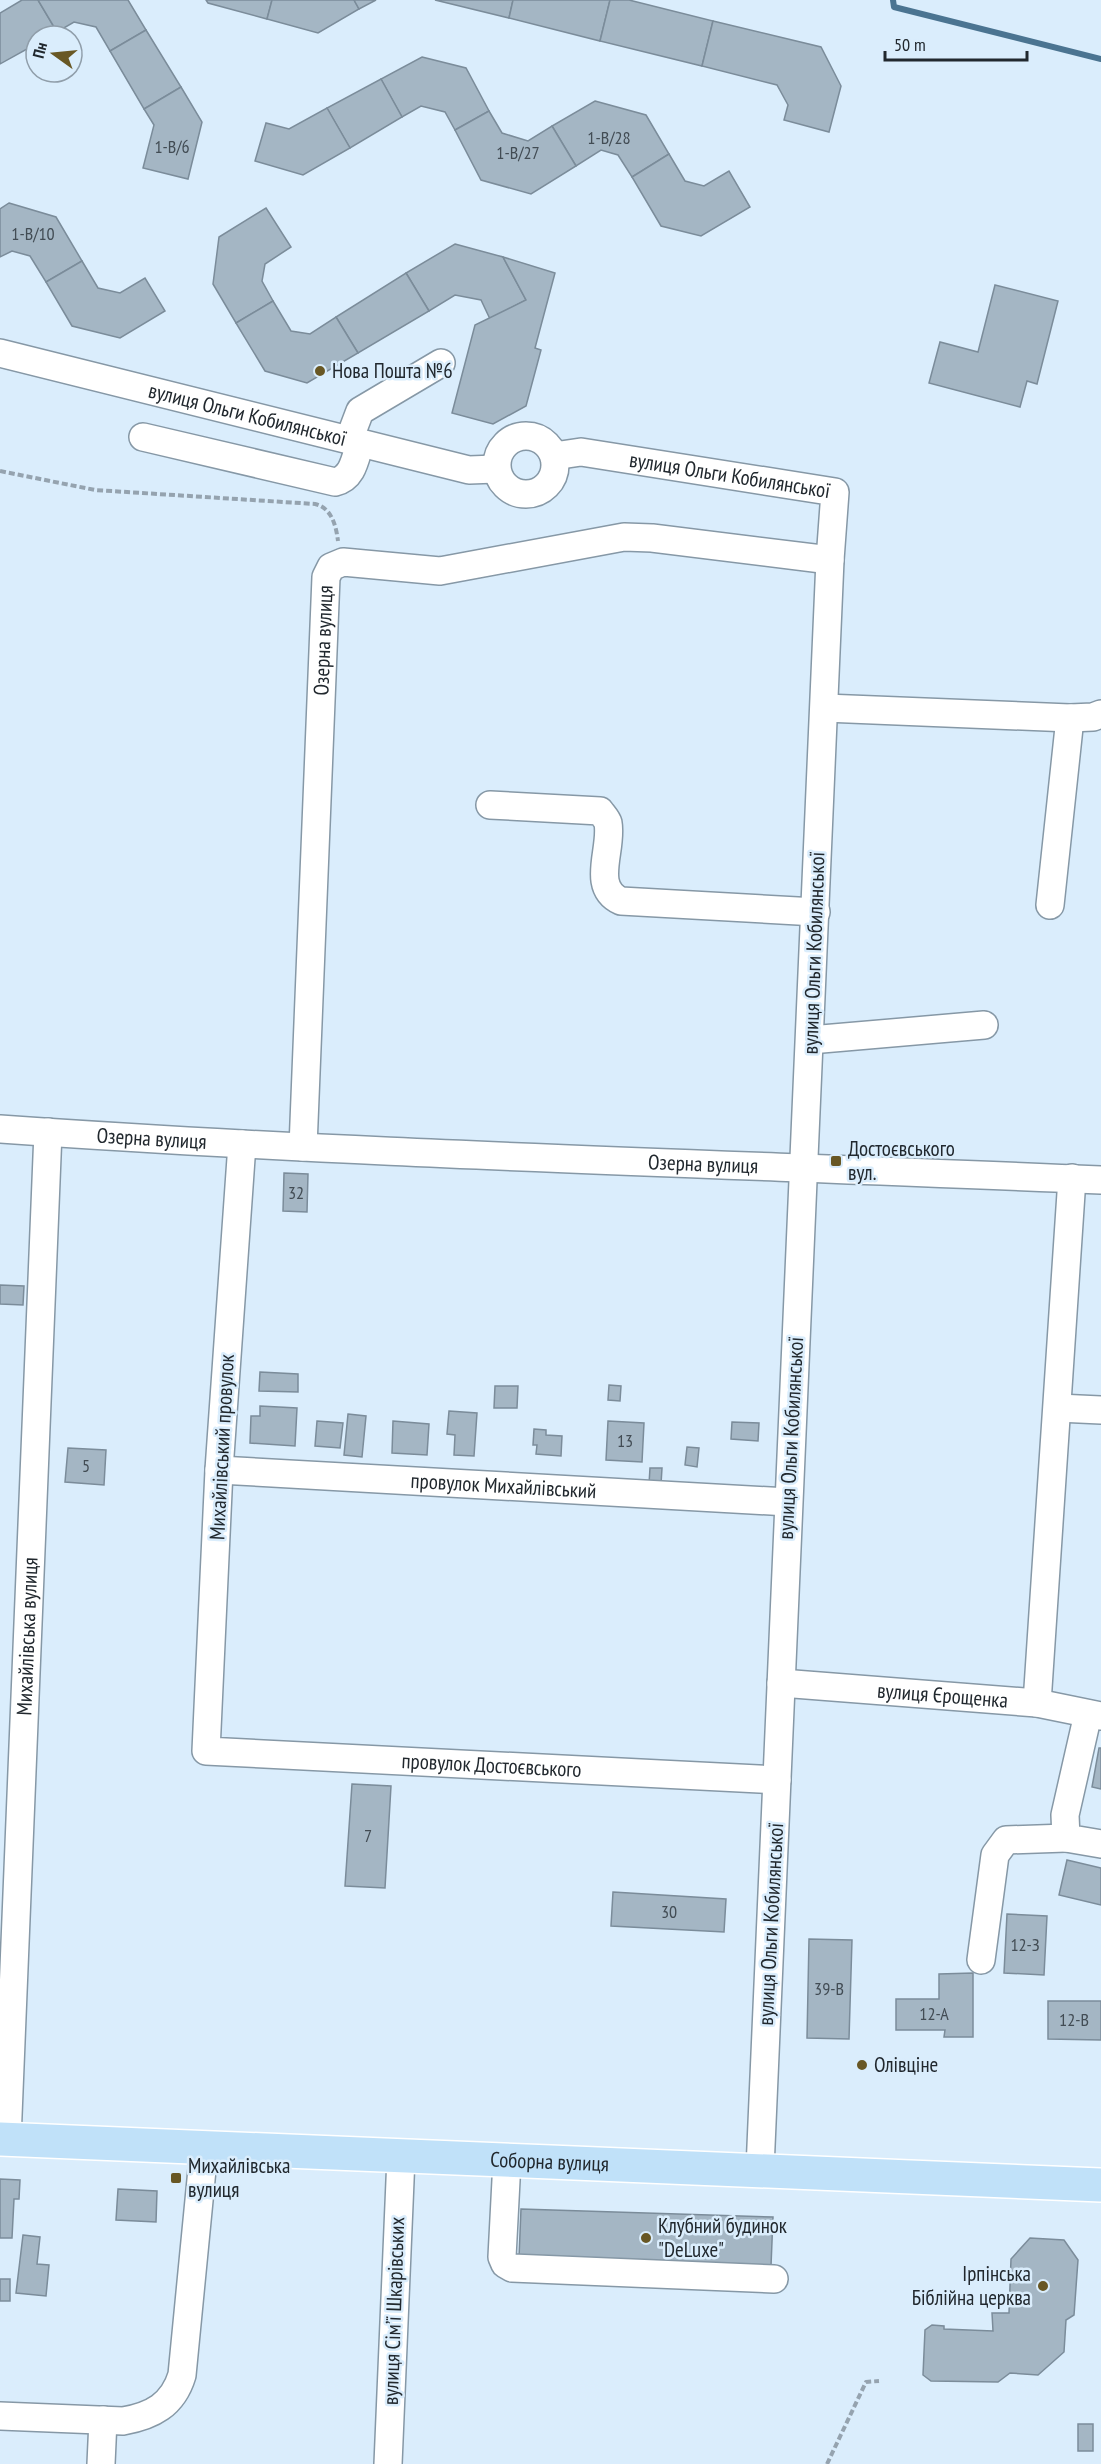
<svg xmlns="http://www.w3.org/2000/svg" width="1101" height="2464" font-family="'PT Sans Narrow',sans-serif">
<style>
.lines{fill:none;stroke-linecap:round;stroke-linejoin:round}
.stream{stroke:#4b7491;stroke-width:6}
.building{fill:#a4b6c4;stroke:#7b8c9a;stroke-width:1.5}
.minor-casing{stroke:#8698a6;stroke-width:30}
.major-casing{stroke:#fff;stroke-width:36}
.path{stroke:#95a3af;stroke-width:4;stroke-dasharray:6 3;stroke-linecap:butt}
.minor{stroke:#fff;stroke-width:27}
.major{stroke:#c0e1f9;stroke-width:33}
.poi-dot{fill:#685724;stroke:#daedfc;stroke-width:2}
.labels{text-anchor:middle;stroke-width:5;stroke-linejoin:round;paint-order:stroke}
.number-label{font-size:18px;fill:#424c54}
.poi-label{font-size:21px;fill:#21282e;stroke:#daedfc;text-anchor:start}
.street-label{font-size:21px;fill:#21282e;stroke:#daedfc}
</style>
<rect width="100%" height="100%" fill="#daedfc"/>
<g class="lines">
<path class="stream" d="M 893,0 L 894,7 L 1101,59"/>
</g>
<g class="building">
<path d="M 22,0 L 38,0 L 57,32 L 50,36 L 36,36 L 36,44 L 0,64 L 0,13 Z"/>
<path d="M 38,0 L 128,0 L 146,30 L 110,51 L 96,27 L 74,22 L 57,32 Z"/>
<path d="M 206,0 L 272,0 L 267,19 L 208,3 Z"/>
<path d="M 272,0 L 354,0 L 359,9 L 318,33 L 267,19 Z"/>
<path d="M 354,0 L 376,0 L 359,9 Z"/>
<path d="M 435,0 L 513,0 L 509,18 Z"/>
<path d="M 513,0 L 610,0 L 600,41 L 509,18 Z"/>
<path d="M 610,0 L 629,0 L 713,21 L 702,66 L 600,41 Z"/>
<path d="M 713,21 L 821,47 L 841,86 L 829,132 L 784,120 L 788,105 L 777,85 L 702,66 Z"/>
<path d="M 146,30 L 181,87 L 144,109 L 110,51 Z"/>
<path d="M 422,57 L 466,68 L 489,111 L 455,130 L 445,112 L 421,106 L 402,117 L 381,79 Z"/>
<path d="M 381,79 L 402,117 L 350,148 L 327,108 Z"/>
<path d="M 181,87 L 202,122 L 188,179 L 143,168 L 154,125 L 144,109 Z"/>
<path d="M 595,101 L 646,115 L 669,154 L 632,177 L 618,155 L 601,150 L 576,166 L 552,126 Z"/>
<path d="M 327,108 L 350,148 L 303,175 L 255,161 L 266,123 L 289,129 Z"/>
<path d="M 489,111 L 502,133 L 528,141 L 552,126 L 576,166 L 531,194 L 481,180 L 455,130 Z"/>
<path d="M 669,154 L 685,181 L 704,186 L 729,171 L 750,207 L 701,236 L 661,226 L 632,177 Z"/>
<path d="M 9,203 L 56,217 L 82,261 L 46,282 L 30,256 L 12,251 L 0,257 L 0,209 Z"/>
<path d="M 266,208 L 291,247 L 265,264 L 262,281 L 273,301 L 236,323 L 213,284 L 219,237 Z"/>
<path d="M 455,244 L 503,257 L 526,300 L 490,319 L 481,300 L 455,295 L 429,311 L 406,273 Z"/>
<path d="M 503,257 L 555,273 L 535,348 L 541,350 L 526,406 L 493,424 L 452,413 L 475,325 L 526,300 Z"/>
<path d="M 82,261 L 98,288 L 120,293 L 145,278 L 165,311 L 120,338 L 72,326 L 46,282 Z"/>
<path d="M 406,273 L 429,311 L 358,353 L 336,317 Z"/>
<path d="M 995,285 L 1058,301 L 1037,384 L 1027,381 L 1020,407 L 929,383 L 940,342 L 978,352 Z"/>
<path d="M 273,301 L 291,331 L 310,334 L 336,317 L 358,353 L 307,383 L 265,371 L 236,323 Z"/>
<path d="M 284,1173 L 308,1174 L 307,1212 L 283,1211 Z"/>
<path d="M 0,1285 L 24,1286 L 23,1305 L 0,1304 Z"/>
<path d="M 260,1372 L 298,1374 L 298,1392 L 259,1391 Z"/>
<path d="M 609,1385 L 621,1386 L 620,1401 L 608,1400 Z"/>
<path d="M 495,1386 L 518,1386 L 517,1408 L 494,1408 Z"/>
<path d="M 260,1406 L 297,1408 L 295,1446 L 250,1443 L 251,1416 L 260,1416 Z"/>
<path d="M 449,1411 L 477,1413 L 474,1456 L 454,1455 L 455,1435 L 447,1434 Z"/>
<path d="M 348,1414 L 366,1416 L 362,1457 L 344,1455 Z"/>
<path d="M 317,1421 L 343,1423 L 340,1448 L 315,1446 Z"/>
<path d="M 393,1421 L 429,1424 L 427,1455 L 392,1453 Z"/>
<path d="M 608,1421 L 644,1423 L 642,1462 L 606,1460 Z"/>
<path d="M 732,1422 L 759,1423 L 758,1441 L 731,1439 Z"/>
<path d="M 534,1429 L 546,1430 L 546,1435 L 562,1436 L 561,1456 L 536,1454 L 537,1445 L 533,1445 Z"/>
<path d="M 687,1447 L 699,1448 L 697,1467 L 685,1465 Z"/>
<path d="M 68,1448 L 106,1450 L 104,1485 L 65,1482 Z"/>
<path d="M 650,1468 L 662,1468 L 661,1484 L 649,1484 Z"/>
<path d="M 1099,1748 L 1101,1748 L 1101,1789 L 1092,1787 Z"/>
<path d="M 352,1784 L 391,1786 L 385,1888 L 345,1886 Z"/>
<path d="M 1067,1860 L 1101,1868 L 1101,1905 L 1059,1895 Z"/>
<path d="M 613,1892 L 726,1899 L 724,1932 L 611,1926 Z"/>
<path d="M 1007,1914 L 1047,1916 L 1044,1975 L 1004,1973 Z"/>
<path d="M 809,1939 L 852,1940 L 849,2039 L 807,2038 Z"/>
<path d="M 973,1973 L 973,2037 L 944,2037 L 945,2030 L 896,2030 L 896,1999 L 939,1999 L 939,1974 Z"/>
<path d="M 1048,2001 L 1101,2001 L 1101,2040 L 1048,2039 Z"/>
<path d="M 0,2179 L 20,2180 L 19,2199 L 14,2199 L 12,2238 L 0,2238 Z"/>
<path d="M 118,2189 L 157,2191 L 156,2222 L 116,2220 Z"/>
<path d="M 521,2209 L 773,2217 L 771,2266 L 519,2258 Z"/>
<path d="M 23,2235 L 40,2237 L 37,2264 L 49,2265 L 46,2296 L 16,2293 Z"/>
<path d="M 1030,2238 L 1064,2240 L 1078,2260 L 1074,2315 L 1066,2320 L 1064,2352 L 1038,2375 L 1010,2373 L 998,2382 L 931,2381 L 923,2375 L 925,2330 L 932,2325 L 944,2326 L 944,2329 L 993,2331 L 992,2313 L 1009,2313 L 1011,2259 Z"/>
<rect x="0" y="2279" width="10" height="22"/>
<rect x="1078" y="2424" width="15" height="27"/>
</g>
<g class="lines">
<defs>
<g id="minor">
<path id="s1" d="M 0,353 L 469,470 L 496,469"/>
<circle cx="526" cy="465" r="29"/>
<path d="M 143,437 L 335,482 C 353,478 355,459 360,443"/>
<path d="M 349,440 L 360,411 L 441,363"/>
<path id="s2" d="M 554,456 L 581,452 L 835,492 L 830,560 L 760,2169"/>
<path d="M 825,708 L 1070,718 L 1093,717 L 1101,714"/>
<path d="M 490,805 L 600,811 C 602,814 607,819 608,823 C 613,849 590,887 621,901 L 816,912"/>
<path d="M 1050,905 L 1070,718"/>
<path d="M 810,1040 L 984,1025"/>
<path id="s3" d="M 0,1129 C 367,1155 734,1164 1101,1180"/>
<path id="s4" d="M 242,1144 L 219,1470 L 206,1751 L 777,1780"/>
<path id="s5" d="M 303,1147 L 326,577 L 331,567 L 343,562 L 440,571 L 624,537 L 652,538 L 830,560"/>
<path d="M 1058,1408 L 1101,1410"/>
<path id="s6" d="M 219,1470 L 788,1502"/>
<path id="s7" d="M 781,1683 L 1037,1703 L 1101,1716"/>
<path d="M 1037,1703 L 1072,1178"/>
<path d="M 1088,1714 L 1065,1815 L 1066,1838 L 1101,1844"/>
<path d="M 981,1960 L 995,1855 L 1006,1840 L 1066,1838"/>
<path id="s8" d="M 7,2140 L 48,1132"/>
<path d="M 507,2161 L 502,2257 L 505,2264 L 512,2268 L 774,2279"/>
<path d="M 0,2416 L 123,2421 C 152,2416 173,2405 182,2375 L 204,2149"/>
<path d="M 101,2464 L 103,2420"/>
<path d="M 388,2464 L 401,2157"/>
</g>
<g id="major">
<path id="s9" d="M 0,2139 C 367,2156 734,2168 1101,2185"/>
</g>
</defs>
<use href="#minor" class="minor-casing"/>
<use href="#major" class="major-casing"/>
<g class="path">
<path d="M 0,471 L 95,490 L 315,504 C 332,508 336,526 338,541"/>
<path d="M 827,2464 L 866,2382 L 879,2381"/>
</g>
<use href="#minor" class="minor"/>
<use href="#major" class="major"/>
</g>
<g class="poi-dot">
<circle cx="320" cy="371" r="6"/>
<rect x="830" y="1155" width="12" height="12" rx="3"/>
<circle cx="862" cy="2065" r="6"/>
<rect x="170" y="2172" width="12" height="12" rx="3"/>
<circle cx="646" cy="2238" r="6"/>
<circle cx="1043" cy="2286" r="6"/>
</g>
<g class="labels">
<g class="number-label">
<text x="609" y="144">1-В/28</text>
<text x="172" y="153">1-В/6</text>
<text x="518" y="159">1-В/27</text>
<text x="33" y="240">1-В/10</text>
<text x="296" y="1199">32</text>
<text x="625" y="1447">13</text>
<text x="86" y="1472">5</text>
<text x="368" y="1842">7</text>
<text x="669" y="1918">30</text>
<text x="1025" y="1951">12-З</text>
<text x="829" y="1995">39-В</text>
<text x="934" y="2020">12-А</text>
<text x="1074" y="2026">12-В</text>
</g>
<g class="poi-label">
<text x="332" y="378">Нова Пошта №6</text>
<text x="848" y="1156">Достоєвського<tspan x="848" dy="24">вул.</tspan></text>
<text x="874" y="2072">Олівціне</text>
<text x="188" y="2173">Михайлівська<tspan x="188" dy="24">вулиця</tspan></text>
<text x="658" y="2233">Клубний будинок<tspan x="658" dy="24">"DeLuxe"</tspan></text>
<text x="1031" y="2281" text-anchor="end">Ірпінська<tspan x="1031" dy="24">Біблійна церква</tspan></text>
</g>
<g class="street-label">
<text dy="7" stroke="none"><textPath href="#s1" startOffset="255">вулиця Ольги Кобилянської</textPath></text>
<text dy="7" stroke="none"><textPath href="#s2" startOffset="178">вулиця Ольги Кобилянської</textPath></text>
<text dy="7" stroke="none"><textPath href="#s5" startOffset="507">Озерна вулиця</textPath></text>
<text transform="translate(814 953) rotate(-88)" y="7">вулиця Ольги Кобилянської</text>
<text dy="7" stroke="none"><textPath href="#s3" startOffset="152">Озерна вулиця</textPath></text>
<text dy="7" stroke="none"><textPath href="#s3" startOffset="704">Озерна вулиця</textPath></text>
<text transform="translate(791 1438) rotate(-87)" y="7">вулиця Ольги Кобилянської</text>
<text transform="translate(222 1447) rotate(-87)" y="7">Михайлівський провулок</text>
<text dy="7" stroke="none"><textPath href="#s6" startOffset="285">провулок Михайлівський</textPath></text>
<text dy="7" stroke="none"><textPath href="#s8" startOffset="504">Михайлівська вулиця</textPath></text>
<text dy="7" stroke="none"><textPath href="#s7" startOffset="162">вулиця Єрощенка</textPath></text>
<text dy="7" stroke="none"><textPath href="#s4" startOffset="894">провулок Достоєвського</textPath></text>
<text transform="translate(771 1924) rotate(-87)" y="7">вулиця Ольги Кобилянської</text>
<text dy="7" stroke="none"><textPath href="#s9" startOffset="550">Соборна вулиця</textPath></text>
<text transform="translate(394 2311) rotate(-88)" y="7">вулиця Сімʼї Шкарівських</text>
</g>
</g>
<g transform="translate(54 54) rotate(285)"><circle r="28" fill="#daedfc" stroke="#909eaa" stroke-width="1.5"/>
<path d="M0-4.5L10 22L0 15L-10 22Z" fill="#685724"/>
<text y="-9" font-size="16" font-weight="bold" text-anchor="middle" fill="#21282e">Пн</text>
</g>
<path d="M885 51v9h142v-9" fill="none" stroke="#21282e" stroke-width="3"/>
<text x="894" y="51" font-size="18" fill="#21282e" stroke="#daedfc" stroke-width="4.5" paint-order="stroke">50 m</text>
</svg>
